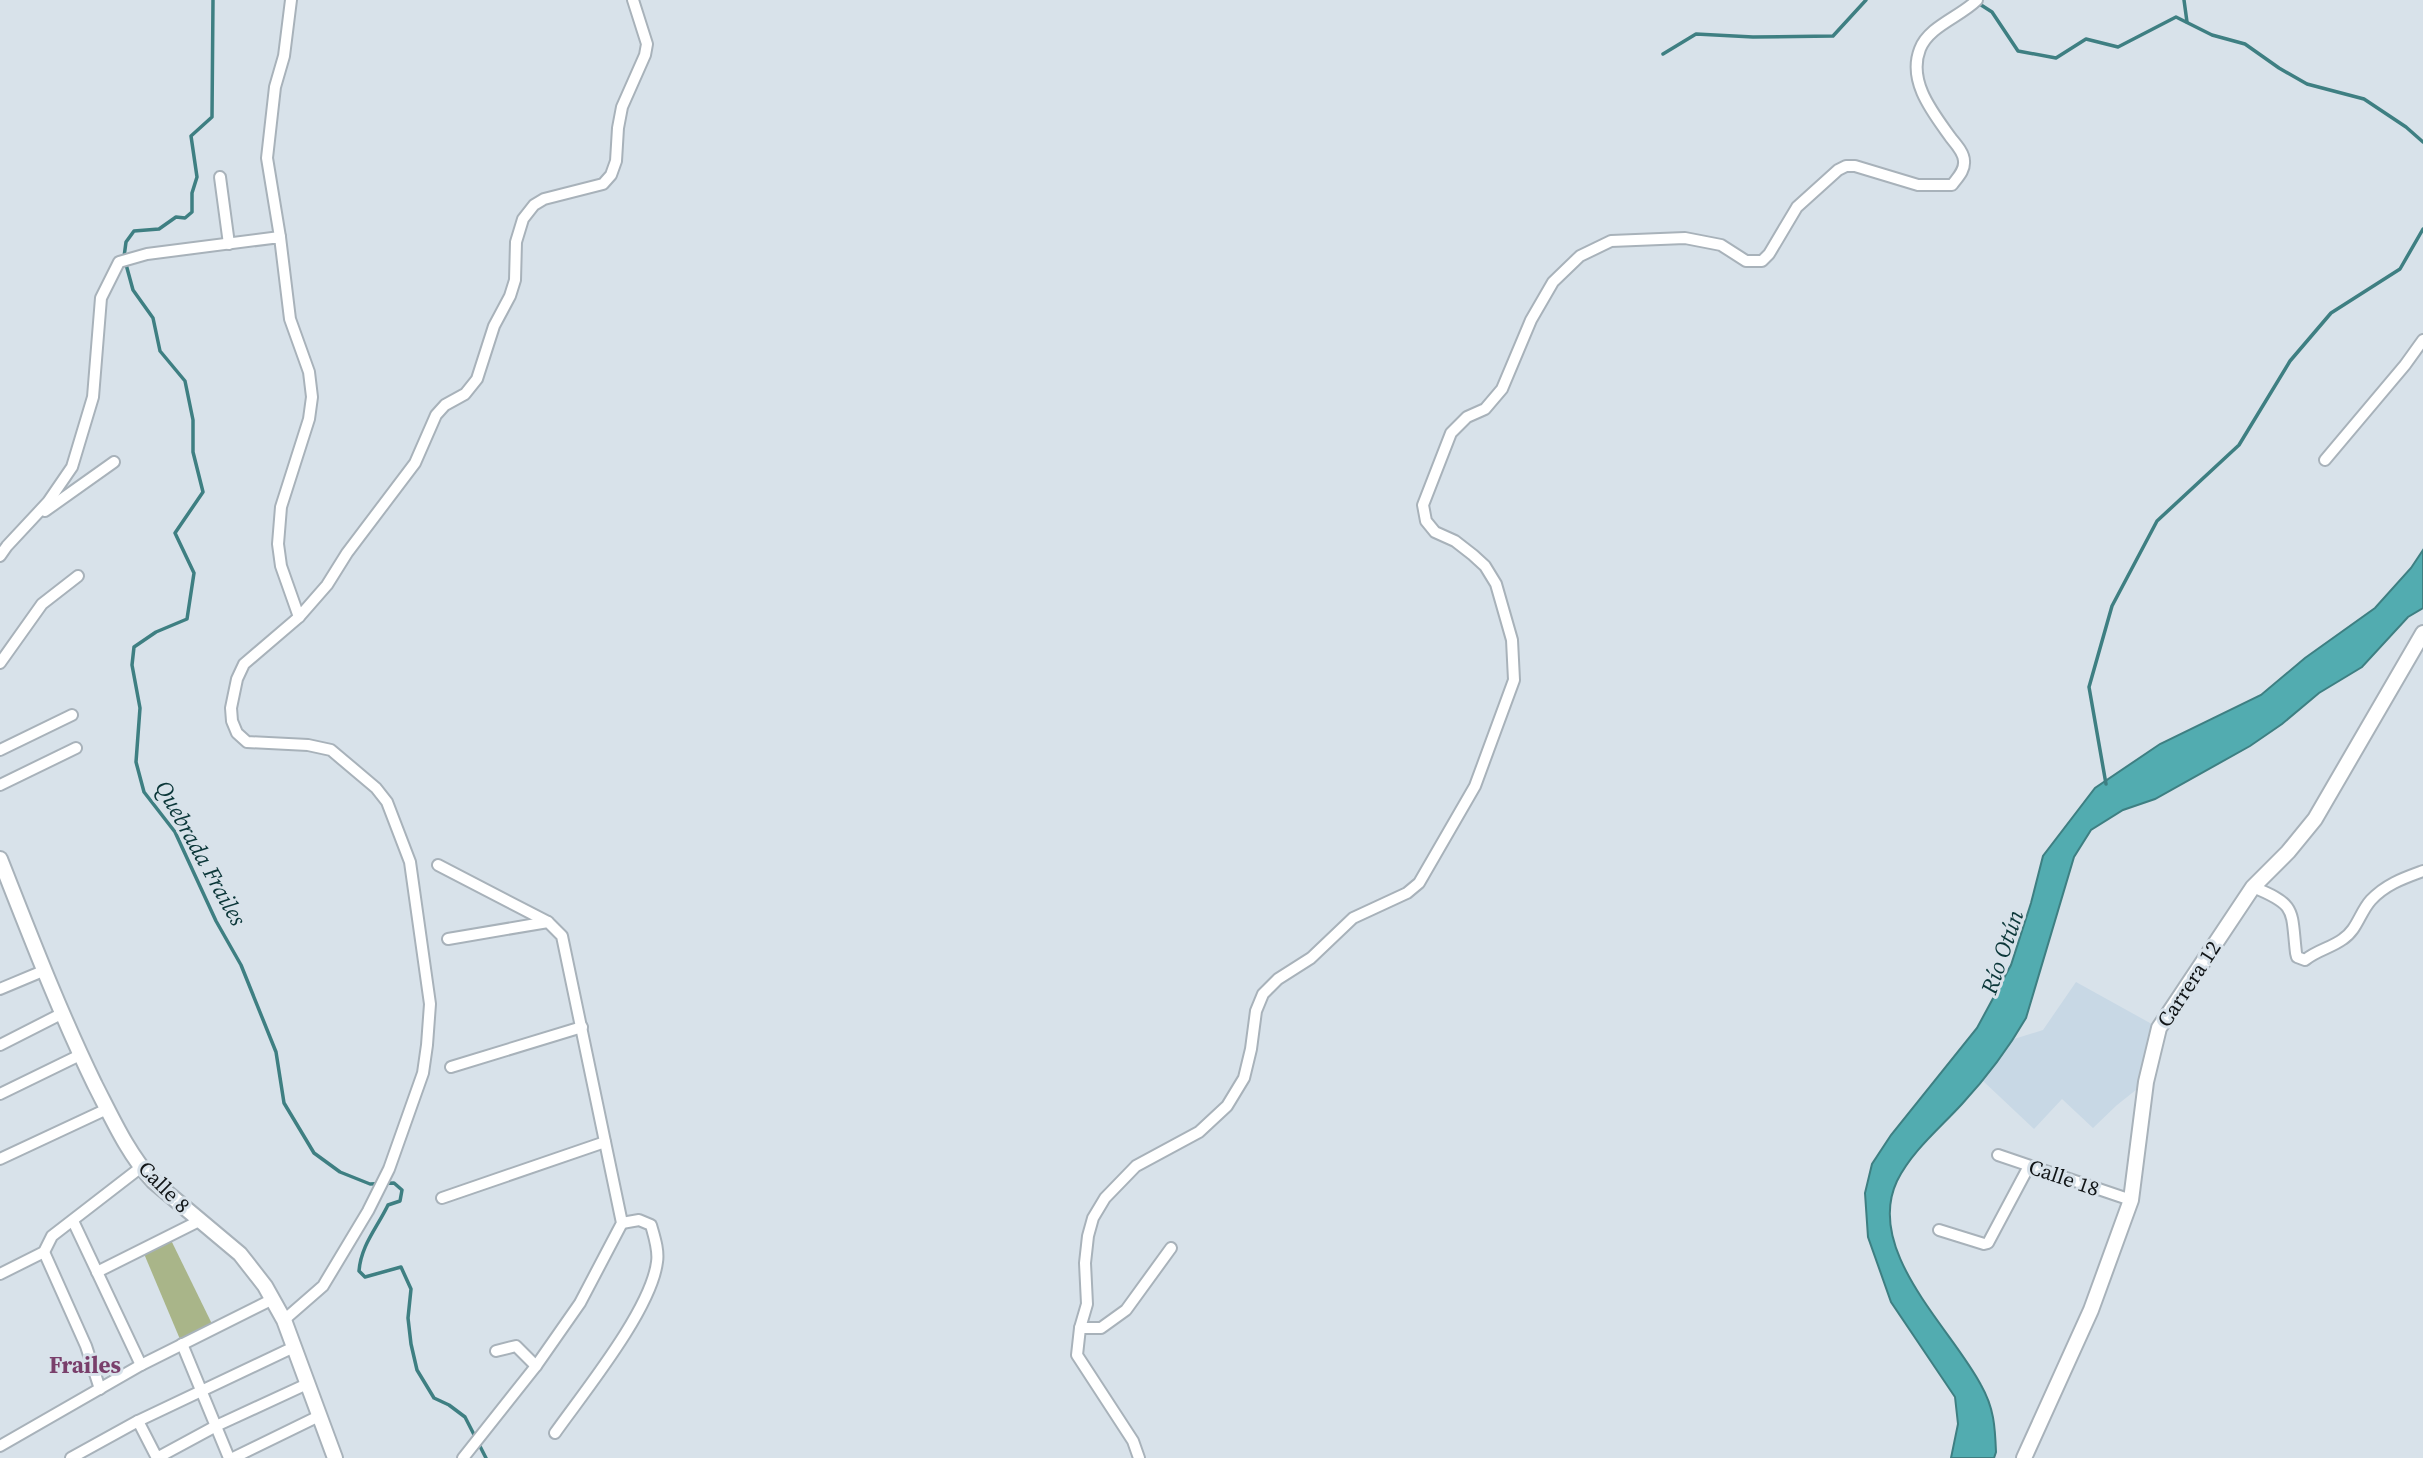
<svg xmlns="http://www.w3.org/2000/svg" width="2423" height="1458" font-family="'Source Serif 4',serif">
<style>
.built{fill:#c8d8e5}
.green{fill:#a9b589}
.water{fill:#52acb0;stroke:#3e7f82;stroke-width:2}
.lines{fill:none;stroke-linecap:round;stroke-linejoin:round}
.stream{stroke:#3e7f82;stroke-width:3.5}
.minor-casing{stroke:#a8b2ba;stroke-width:14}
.tertiary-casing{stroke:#a8b2ba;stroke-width:18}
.minor{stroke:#fff;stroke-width:10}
.tertiary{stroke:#fff;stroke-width:14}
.labels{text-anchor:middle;stroke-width:6;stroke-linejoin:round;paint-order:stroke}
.street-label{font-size:21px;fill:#111517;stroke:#d8e2ea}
.water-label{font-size:23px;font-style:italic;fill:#0b3739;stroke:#d8e2ea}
.neighbourhood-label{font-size:23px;font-weight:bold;fill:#793f6b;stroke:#d8e2ea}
</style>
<rect width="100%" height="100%" fill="#d8e2ea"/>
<path class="built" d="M 2076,982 L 2159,1028 L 2146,1082 L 2117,1105 L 2093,1128 L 2062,1099 L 2034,1129 L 1982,1080 L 2014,1039 L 2043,1030 Z"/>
<path class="green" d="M 169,1236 L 214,1328 L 182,1344 L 142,1249 Z"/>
<path class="water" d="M 2423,550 L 2423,608 L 2408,617 L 2362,667 L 2319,693 L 2282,724 L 2250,746 L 2155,799 L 2123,810 L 2091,830 L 2074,857 L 2026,1018 C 2008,1049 1986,1078 1962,1104 C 1939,1129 1912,1151 1897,1181 C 1864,1251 1952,1329 1981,1385 C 1994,1408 1995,1426 1996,1452 L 1994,1458 L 1951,1458 L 1958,1424 L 1955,1397 L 1891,1302 L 1868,1237 L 1865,1193 L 1872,1164 L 1891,1135 L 1977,1028 L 2011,965 L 2031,903 L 2043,856 L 2095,788 L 2160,744 L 2261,695 L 2305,658 L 2375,608 L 2411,568 Z"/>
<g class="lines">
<g class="stream">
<path d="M 213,0 L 212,117 L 191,136 L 197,177 L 192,193 L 192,212 L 185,218 L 176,217 L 159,229 L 134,231 L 126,242 L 124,257 L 133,290 L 153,318 L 160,351 L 185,381 L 193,420 L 193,452 L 203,492 L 175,533 L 194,573 L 187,619 L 156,632 L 134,647 L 132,665 L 140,708 L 136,762 L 144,792 L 175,832 L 216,921 L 241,965 L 276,1052 L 284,1103 L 314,1153 L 340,1172 L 370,1184 L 394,1183 L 402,1190 L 400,1201 L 388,1205 C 377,1228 361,1245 359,1271 L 365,1277 L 401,1267 L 411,1289 L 408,1318 L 411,1344 L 417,1370 L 434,1398 L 449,1405 L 465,1417 L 486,1458"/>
<path d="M 2184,0 L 2187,22"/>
<path d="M 1978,3 L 1992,12 L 2018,51 L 2056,58 L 2086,39 L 2118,47 L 2176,17 L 2212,35 L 2245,44 L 2279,68 L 2307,84 L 2364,99 L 2406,127 L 2423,142"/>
<path d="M 1663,54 L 1696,34 L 1753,37 L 1833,36 L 1866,0"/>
<path d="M 2106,784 L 2089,687 L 2112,606 L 2157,521 L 2239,445 L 2290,361 L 2331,313 L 2400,269 L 2423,229"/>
</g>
<defs>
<g id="minor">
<path d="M 220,177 L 229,244"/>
<path d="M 280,237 L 267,158 L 275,87 L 284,56 L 291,0"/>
<path d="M 2325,460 L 2405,365 L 2423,340"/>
<path d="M 45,511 L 114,462"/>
<path d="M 0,556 L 7,546 L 48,502 L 72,467 L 93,397 L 101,298 L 119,262 L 147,254 L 280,237 L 290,319 L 309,372 L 312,397 L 309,419 L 281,507 L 278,544 L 281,566 L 299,617"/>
<path d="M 0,663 L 42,604 L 78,576"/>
<path d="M 0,750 L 72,715"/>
<path d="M 0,785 L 76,748"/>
<path d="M 438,865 L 548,922"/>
<path d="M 2253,887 C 2297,905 2291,909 2296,953 L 2297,957 L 2305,960 C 2317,950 2331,948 2343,939 C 2357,930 2360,912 2371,900 C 2386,884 2404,878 2423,871"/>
<path d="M 448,939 L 548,922 L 562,936 L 622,1223 L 580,1303 L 536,1366 L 463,1458"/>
<path d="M 0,989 L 43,971"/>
<path d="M 0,1045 L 61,1014"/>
<path d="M 451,1067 L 582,1027"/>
<path d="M 0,1094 L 80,1055"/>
<path d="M 1998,1155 L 2131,1200"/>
<path d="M 0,1159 L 107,1109"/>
<path d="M 442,1198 L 605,1142"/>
<path d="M 73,1221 L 141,1365"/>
<path d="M 1939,1230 L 1984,1244 L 1988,1243 L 2029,1166"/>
<path d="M 44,1252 L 86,1346 L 100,1389"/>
<path d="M 97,1272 L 199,1221"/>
<path d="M 0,1274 L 44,1252 L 52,1236 L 140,1168"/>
<path d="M 284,1320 L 323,1286 L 368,1211 L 389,1169 L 423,1073 L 427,1045 L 430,1004 L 410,862 L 387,802 L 376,788 L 331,750 L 308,745 L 247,742 L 237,733 L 232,721 L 231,708 L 237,679 L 244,664 L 299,617 L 327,585 L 347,553 L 415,463 L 436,415 L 445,405 L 465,394 L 477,379 L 494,326 L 510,296 L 515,280 L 516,242 L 523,219 L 534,205 L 544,199 L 603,184 L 611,175 L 616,161 L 618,128 L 622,107 L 645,55 L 647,44 L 633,0"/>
<path d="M 1080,1328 L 1101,1328 L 1126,1310 L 1171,1248"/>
<path d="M 182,1344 L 229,1458"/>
<path d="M 496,1351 L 516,1346 L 536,1366"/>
<path d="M 138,1421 L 157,1458 L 216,1426 L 307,1384"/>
<path d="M 555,1433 C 584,1392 651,1310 657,1262 C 659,1250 654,1236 651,1225 L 639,1220 L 622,1223"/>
<path d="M 0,1446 L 141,1365 L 273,1299"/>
<path d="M 71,1458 L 138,1421 L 294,1347"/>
<path d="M 233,1458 L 319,1416"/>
<path d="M 1139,1458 L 1133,1441 L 1077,1355 L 1080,1328 L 1087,1304 L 1085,1263 L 1088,1236 L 1093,1218 L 1105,1198 L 1136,1166 L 1199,1132 L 1227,1106 L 1244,1078 L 1251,1049 L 1256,1011 L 1263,994 L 1278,979 L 1311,958 L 1353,918 L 1407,893 L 1419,883 L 1475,786 L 1514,680 L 1512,640 L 1496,584 L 1485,566 L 1473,555 L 1455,541 L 1435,532 L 1426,521 L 1423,505 L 1451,433 L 1467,417 L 1485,409 L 1502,389 L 1531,320 L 1553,282 L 1580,256 L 1611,241 L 1685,238 L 1721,245 L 1746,261 L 1762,261 L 1769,254 L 1797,207 L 1838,170 L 1846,166 L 1855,166 L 1918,185 L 1952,185 C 1957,178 1965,171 1964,161 C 1964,153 1956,144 1951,138 C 1934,114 1907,82 1920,49 C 1929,26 1960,17 1977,0"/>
</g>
<g id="tertiary">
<path d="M 0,859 C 30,935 59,1011 95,1085 C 112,1118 128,1154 153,1181 L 240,1254 L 265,1286 L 284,1320 L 335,1458"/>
<path d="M 2024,1458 L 2091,1310 L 2131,1200 L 2146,1082 L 2159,1028 L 2253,887 L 2288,852 L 2315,819 L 2423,633"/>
</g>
</defs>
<use href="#minor" class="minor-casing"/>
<use href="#tertiary" class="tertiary-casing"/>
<use href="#minor" class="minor"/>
<use href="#tertiary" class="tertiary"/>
</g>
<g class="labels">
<g class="street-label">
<text transform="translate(2189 984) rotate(-57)" y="7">Carrera 12</text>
<text transform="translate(2064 1178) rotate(19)" y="7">Calle 18</text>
<text transform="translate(164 1187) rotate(45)" y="7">Calle 8</text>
</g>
<g class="water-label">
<text transform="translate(201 853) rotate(61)" y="8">Quebrada Frailes</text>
<text transform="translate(2002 952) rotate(-71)" y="8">Río Otún</text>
</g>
<g class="neighbourhood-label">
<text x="85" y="1373">Frailes</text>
</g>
</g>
</svg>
